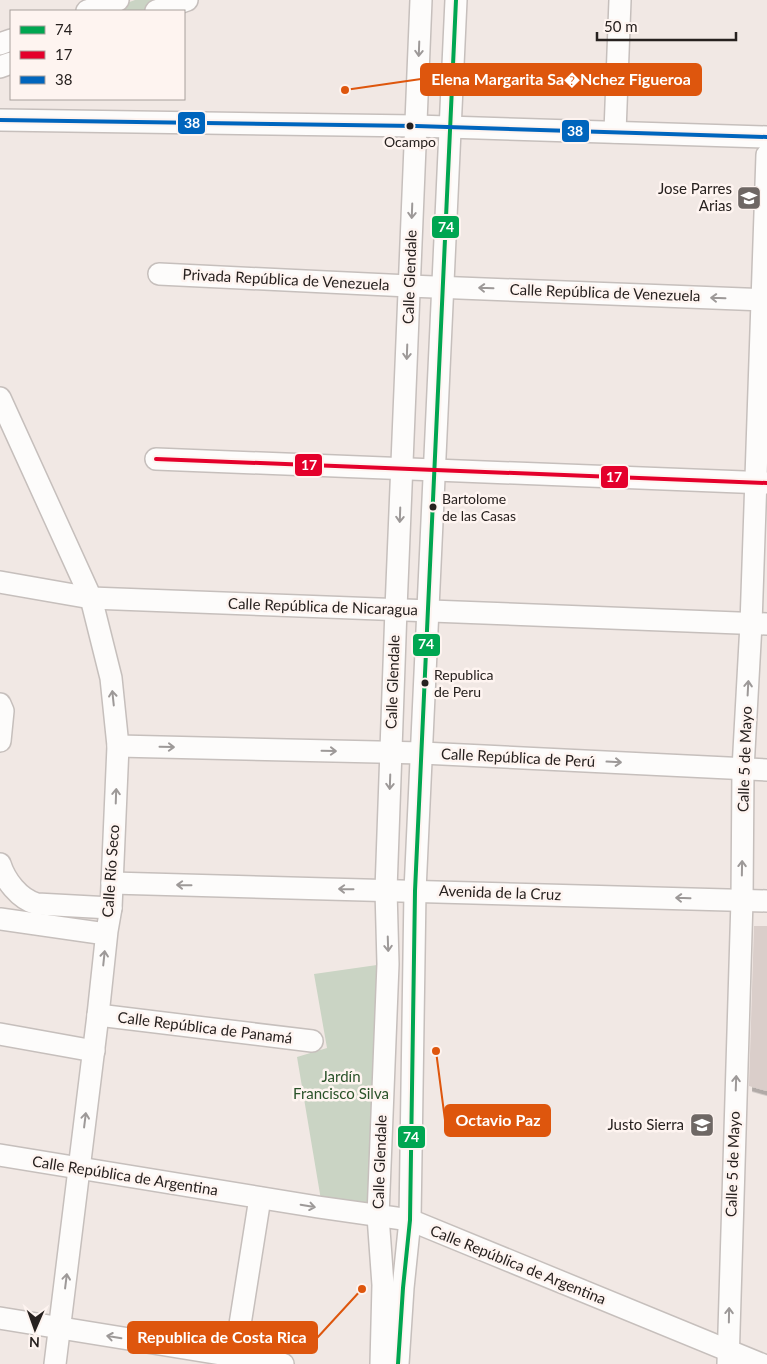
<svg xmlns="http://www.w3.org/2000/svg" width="767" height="1364" font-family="Lato,sans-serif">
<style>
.green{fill:#cad4c4}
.building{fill:#daceca;filter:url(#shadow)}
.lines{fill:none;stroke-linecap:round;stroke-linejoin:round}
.street-casing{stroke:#c6bfbc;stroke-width:24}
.street{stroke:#fdfcfb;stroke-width:21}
.bus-1-casing{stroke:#fef4f0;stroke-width:8}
.bus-2-casing{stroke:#fef4f0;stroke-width:8}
.bus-3-casing{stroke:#fef4f0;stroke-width:8}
.bus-1{stroke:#00a651;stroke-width:4}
.bus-2{stroke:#e4002b;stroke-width:4}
.bus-3{stroke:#0065bd;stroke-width:4}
.oneway{stroke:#9d9998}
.bus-dot{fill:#27211f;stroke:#fef4f0;stroke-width:2}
.labels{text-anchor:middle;stroke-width:5;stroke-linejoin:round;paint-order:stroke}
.bus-label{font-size:14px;fill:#27211f;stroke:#fef4f0;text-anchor:start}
.poi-label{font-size:15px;fill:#27211f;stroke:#fef4f0;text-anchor:end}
.street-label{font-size:15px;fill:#27211f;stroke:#fef4f0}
.park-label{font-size:15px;fill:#2a5229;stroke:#fef4f0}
.leader{fill:none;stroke:#de560d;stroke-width:2}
.callout-dot{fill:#de560d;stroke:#fef4f0;stroke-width:2}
.callout{fill:#de560d;stroke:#de560d;stroke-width:2}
.callout-label{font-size:16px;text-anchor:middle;font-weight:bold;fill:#fff}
.line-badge{stroke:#fef4f0;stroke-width:2}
.badge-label{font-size:14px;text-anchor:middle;font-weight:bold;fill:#fff}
</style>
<defs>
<filter id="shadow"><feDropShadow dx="3" dy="5.5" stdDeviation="0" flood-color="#0004"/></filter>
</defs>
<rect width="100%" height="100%" fill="#f1e8e4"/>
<g class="green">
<path d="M 135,0 L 177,0 L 147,11 L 105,11 Z"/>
<path d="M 384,964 L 375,1214 L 322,1206 L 297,1057 L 327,1048 L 314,974 Z"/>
</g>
<path class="building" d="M 754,926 L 767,926 L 767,1091 L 749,1086 Z"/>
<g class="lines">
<defs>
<g id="street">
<path d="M 87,11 L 118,0"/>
<path d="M 156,11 L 187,0"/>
<path d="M 0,44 L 11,40"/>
<path d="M 0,67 L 11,63"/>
<path d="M 0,120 L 416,126 L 767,137"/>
<path d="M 615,132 L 620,0"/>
<path d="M 159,274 L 409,286 L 767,300"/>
<path d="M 0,398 L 91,598 L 111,678 L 118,746 L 111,908 L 107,931 L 98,1015 L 55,1364"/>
<path d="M 156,459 L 767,483"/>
<path d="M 0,582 L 91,598 L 767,624"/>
<path d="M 0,704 L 3,711 L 0,741"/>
<path d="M 118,746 L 422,753 L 767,770"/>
<path d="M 0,864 C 5,880 19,899 37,904 L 111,908"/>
<path d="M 112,883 L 767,901"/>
<path d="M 0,919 L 106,934"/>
<path d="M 98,1015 L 312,1041"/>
<path d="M 0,1034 L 94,1051"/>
<path d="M 0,1155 L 318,1207 L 410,1220 L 761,1364"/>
<path d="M 0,1318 L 283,1364"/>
<path d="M 235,1356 L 260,1198"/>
<path d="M 381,1364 L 383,1285 L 378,1216 L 388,964 L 386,890 L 396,609 L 421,0"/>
<path d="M 398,1364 L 403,1288 L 410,1220 L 415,891 L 456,0"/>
<path d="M 728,1364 L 742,900 L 743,769 L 751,624 L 767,155"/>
</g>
</defs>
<use href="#street" class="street-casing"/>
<use href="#street" class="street"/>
<defs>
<path id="bus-1" d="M 398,1364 L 403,1288 L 410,1220 L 415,891 L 456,0"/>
<path id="bus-2" d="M 156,459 L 767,483"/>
<path id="bus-3" d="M 0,120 L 416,126 L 767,137"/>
</defs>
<use href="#bus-1" class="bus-1-casing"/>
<use href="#bus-2" class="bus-2-casing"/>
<use href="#bus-3" class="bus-3-casing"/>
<use href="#bus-1" class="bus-1"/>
<use href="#bus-2" class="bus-2"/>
<use href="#bus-3" class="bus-3"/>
</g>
<defs><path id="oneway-shaft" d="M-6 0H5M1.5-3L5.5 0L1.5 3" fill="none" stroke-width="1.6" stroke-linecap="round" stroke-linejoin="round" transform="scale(1.25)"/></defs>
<g class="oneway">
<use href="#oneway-shaft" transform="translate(419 49) rotate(92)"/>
<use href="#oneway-shaft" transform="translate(412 211) rotate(92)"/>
<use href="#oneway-shaft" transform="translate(486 288) rotate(-178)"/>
<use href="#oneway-shaft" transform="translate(718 298) rotate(-178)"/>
<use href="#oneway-shaft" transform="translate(407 352) rotate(92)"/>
<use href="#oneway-shaft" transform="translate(400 515) rotate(92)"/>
<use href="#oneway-shaft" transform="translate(748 688) rotate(-87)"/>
<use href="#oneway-shaft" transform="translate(113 698) rotate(-96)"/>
<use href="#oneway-shaft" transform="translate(167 747) rotate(1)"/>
<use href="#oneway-shaft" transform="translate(329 751) rotate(1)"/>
<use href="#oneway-shaft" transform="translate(614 762) rotate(3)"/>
<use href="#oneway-shaft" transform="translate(390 782) rotate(92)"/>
<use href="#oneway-shaft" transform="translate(116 796) rotate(-88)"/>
<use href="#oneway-shaft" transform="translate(742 868) rotate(-89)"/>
<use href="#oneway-shaft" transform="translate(184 885) rotate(-179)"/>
<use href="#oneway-shaft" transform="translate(346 889) rotate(-179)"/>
<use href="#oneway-shaft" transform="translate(683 898) rotate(-178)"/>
<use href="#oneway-shaft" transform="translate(388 944) rotate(88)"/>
<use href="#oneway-shaft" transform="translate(104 958) rotate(-84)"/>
<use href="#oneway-shaft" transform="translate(736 1083) rotate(-88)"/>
<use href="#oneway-shaft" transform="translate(85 1120) rotate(-83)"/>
<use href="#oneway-shaft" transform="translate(308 1206) rotate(10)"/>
<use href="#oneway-shaft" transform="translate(66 1281) rotate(-83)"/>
<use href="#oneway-shaft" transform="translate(729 1315) rotate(-89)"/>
<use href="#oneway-shaft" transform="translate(114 1337) rotate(-171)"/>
</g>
<defs>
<symbol id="school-square" viewBox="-11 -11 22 22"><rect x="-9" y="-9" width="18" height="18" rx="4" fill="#6e6764" stroke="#fef4f0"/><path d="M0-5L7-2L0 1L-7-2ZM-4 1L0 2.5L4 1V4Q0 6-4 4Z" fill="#fff"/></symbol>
</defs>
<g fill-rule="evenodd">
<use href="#school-square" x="735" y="184" width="28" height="28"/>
<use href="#school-square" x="688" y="1111" width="28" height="28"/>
</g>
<g class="bus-dot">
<circle cx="410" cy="126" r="4.5"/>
<circle cx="433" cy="507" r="4.5"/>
<circle cx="425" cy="683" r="4.5"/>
</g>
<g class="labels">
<g class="bus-label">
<text x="410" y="147" text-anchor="middle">Ocampo</text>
<text x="442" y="504">Bartolome<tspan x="442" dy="17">de las Casas</tspan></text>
<text x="434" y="680">Republica<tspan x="434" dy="17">de Peru</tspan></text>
</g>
<g class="poi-label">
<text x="732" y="194">Jose Parres<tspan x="732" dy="17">Arias</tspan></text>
<text x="684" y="1130">Justo Sierra</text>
</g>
<g class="street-label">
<text transform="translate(410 277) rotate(-88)" y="5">Calle Glendale</text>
<text transform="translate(286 280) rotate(3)" y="5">Privada República de Venezuela</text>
<text transform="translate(605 293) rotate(2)" y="5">Calle República de Venezuela</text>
<text transform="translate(323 607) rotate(2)" y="5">Calle República de Nicaragua</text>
<text transform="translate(393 682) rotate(-88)" y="5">Calle Glendale</text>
<text transform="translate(518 758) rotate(3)" y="5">Calle República de Perú</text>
<text transform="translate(745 759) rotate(-88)" y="5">Calle 5 de Mayo</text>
<text transform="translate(111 871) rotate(-86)" y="5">Calle Río Seco</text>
<text transform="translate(500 893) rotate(2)" y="5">Avenida de la Cruz</text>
<text transform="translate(205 1028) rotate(7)" y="5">Calle República de Panamá</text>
<text transform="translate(380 1162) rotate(-88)" y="5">Calle Glendale</text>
<text transform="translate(733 1164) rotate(-88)" y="5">Calle 5 de Mayo</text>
<text transform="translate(125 1176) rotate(9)" y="5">Calle República de Argentina</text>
<text transform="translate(518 1265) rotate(22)" y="5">Calle República de Argentina</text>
</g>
<g class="park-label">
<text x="341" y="1082">Jardín<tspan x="341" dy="17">Francisco Silva</tspan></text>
</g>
</g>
<path class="leader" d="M345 90L421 79M436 1051L445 1120M362 1289L317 1338"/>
<g class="callout-dot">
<circle cx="345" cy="90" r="5"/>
<circle cx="436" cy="1051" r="5"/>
<circle cx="362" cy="1289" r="5"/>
</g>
<g class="callout">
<rect x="421" y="64" width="280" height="31" rx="5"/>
<rect x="445" y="1105" width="105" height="31" rx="5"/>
<rect x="128" y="1322" width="189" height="31" rx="5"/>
</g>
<g class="callout-label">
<text x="561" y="85">Elena Margarita Sa�Nchez Figueroa</text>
<text x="498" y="1126">Octavio Paz</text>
<text x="222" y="1343">Republica de Costa Rica</text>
</g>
<g class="line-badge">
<rect x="177" y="111" width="29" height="24" rx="5" fill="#0065bd"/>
<rect x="561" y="119" width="29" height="24" rx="5" fill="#0065bd"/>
<rect x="431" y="215" width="29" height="24" rx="5" fill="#00a651"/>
<rect x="294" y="453" width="29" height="24" rx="5" fill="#e4002b"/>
<rect x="600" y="465" width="29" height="24" rx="5" fill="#e4002b"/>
<rect x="412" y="633" width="29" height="24" rx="5" fill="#00a651"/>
<rect x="397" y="1125" width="29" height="24" rx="5" fill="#00a651"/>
</g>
<g class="badge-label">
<text x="192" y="128">38</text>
<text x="575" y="136">38</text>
<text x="446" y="232">74</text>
<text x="309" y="470">17</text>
<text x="614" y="482">17</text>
<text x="426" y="649">74</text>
<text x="411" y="1142">74</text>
</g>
<rect x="10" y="10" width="175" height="90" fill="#fef4f0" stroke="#a8a09c"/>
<rect x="20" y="26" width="25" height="8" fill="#00a651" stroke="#a8a09c"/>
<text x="55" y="35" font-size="15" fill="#27211f">74</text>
<rect x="20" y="51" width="25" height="8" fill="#e4002b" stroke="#a8a09c"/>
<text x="55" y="60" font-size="15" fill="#27211f">17</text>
<rect x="20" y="76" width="25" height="8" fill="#0065bd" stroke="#a8a09c"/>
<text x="55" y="85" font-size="15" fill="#27211f">38</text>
<g transform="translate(35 1329) rotate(182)" stroke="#fef4f0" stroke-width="4" paint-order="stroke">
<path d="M0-4L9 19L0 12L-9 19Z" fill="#27211f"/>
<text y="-8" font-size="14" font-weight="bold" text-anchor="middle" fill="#27211f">N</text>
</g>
<path d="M597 32v8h139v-8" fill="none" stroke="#27211f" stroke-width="2.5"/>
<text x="604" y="32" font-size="15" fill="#27211f" stroke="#fef4f0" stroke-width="4" paint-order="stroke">50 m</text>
</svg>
